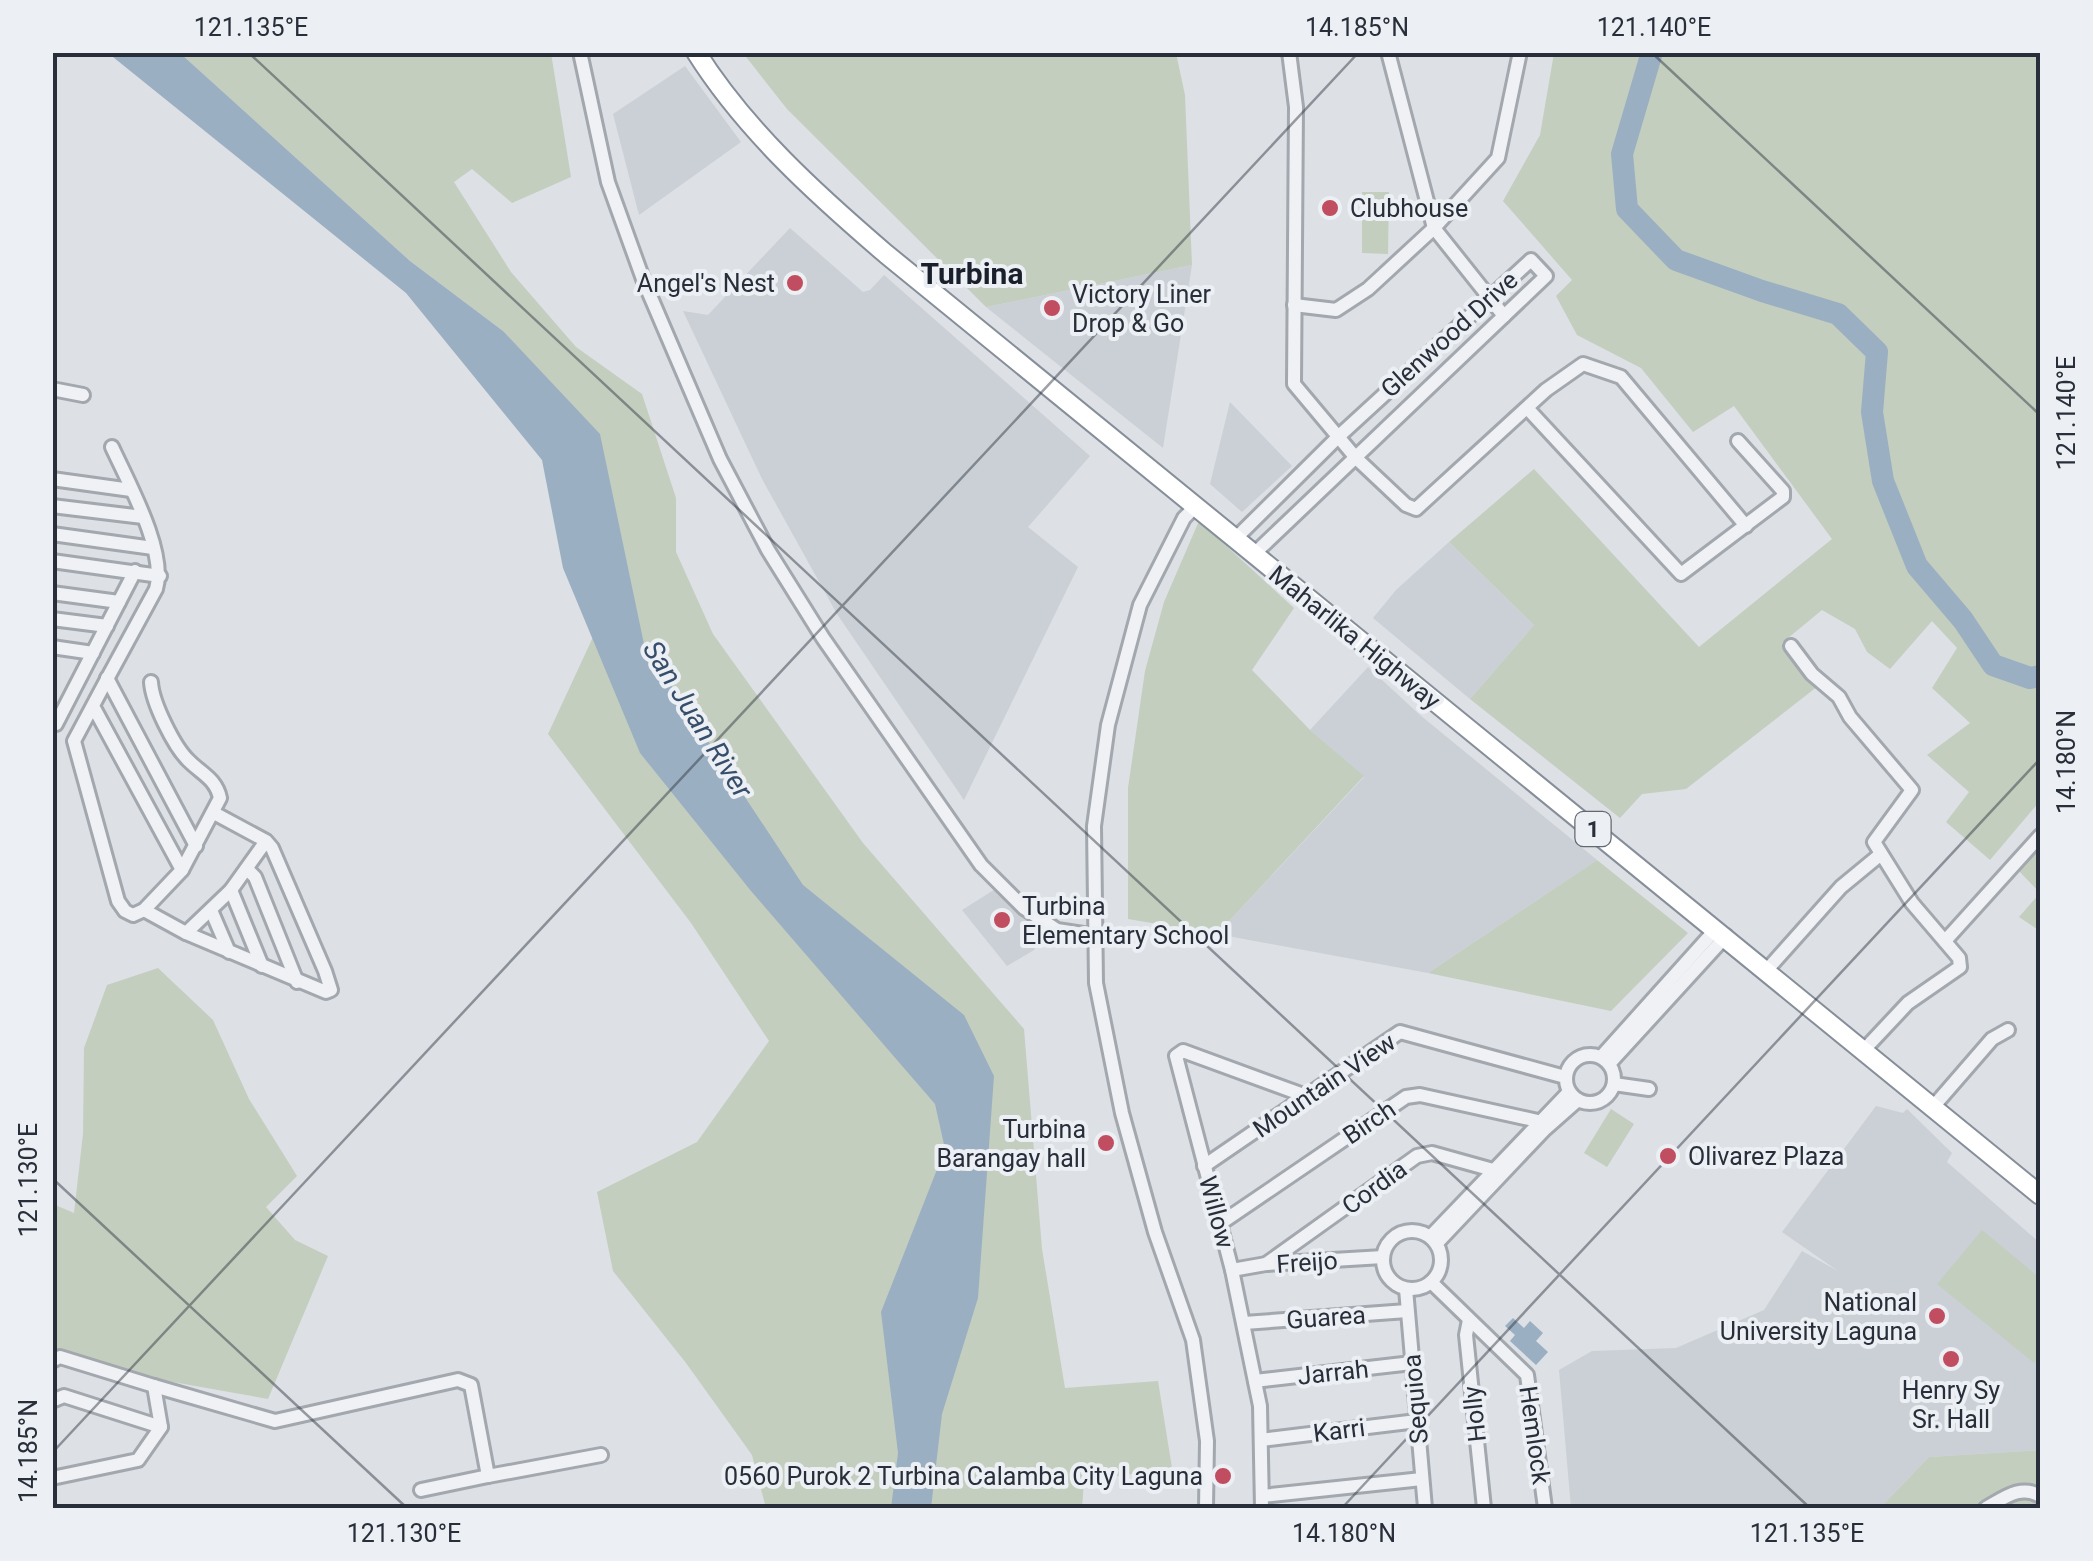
<svg xmlns="http://www.w3.org/2000/svg" width="2093" height="1561" font-family="Roboto,sans-serif">
<style>
.built{fill:#cbd0d6}
.green{fill:#c3cebf}
.water{fill:#9bafc2}
.lines{fill:none;stroke-linecap:round;stroke-linejoin:round}
.river{stroke:#9bafc2;stroke-width:22}
.minor-casing{stroke:#a3a7ae;stroke-width:18}
.highway-casing{stroke:#868e9a;stroke-width:22}
.minor{stroke:#eff1f4;stroke-width:12}
.highway{stroke:#fff;stroke-width:18}
.ticks{fill:none;stroke:#282f3a;stroke-width:2.5;stroke-opacity:0.45}
.poi-dot{fill:#c04d60;stroke:#eceff3;stroke-width:4}
.labels{text-anchor:middle;stroke-width:8;stroke-linejoin:round;paint-order:stroke}
.shield{fill:#eceff3;stroke:#636972;stroke-width:2.5}
.shield-label{font-size:22px;font-weight:bold;fill:#282f3a}
.poi-label{font-size:25px;fill:#282f3a;stroke:#eceff3;text-anchor:start}
.street-label{font-size:25px;fill:#282f3a;stroke:#eceff3}
.water-label{font-size:28px;font-style:italic;fill:#364e6a;stroke:#eceff3}
.quarter-label{font-size:30px;font-weight:bold;fill:#1a202b;stroke:#eceff3}
.neatline{fill:none;stroke:#282f3a;stroke-width:4}
.ticks-label{font-size:25px;text-anchor:middle;fill:#282f3a}
</style>
<rect width="100%" height="100%" fill="#dde0e5"/>
<g class="built">
<path d="M 685,66 L 741,142 L 639,215 L 613,114 Z"/>
<path d="M 790,228 L 863,292 L 870,290 L 884,275 L 1090,456 L 1028,527 L 1078,567 L 964,800 L 837,614 L 762,479 L 683,311 L 708,315 Z"/>
<path d="M 1192,265 L 1163,448 L 986,307 Z"/>
<path d="M 1230,402 L 1292,466 L 1242,512 L 1210,484 Z"/>
<path d="M 1449,542 L 1534,625 L 1470,699 L 1373,618 L 1396,590 Z"/>
<path d="M 1368,667 L 1420,715 L 1597,860 L 1428,973 L 1217,934 L 1364,777 L 1310,730 Z"/>
<path d="M 997,888 L 1046,929 L 1034,950 L 1007,966 L 962,910 Z"/>
<path d="M 1876,1106 L 1903,1113 L 1907,1109 L 1952,1153 L 1947,1162 L 2040,1243 L 2040,1450 L 1929,1457 L 1880,1508 L 1571,1508 L 1559,1370 L 1592,1351 L 1676,1348 L 1764,1310 L 1802,1251 L 1838,1271 L 1782,1232 Z"/>
</g>
<g class="green">
<path d="M 180,53 L 551,53 L 571,177 L 512,203 L 472,169 L 454,182 L 511,272 L 576,347 L 642,394 L 676,498 L 676,552 L 713,634 L 863,843 L 1024,1029 L 1042,1249 L 1065,1388 L 1158,1381 L 1172,1468 L 1084,1481 L 1082,1508 L 766,1508 L 752,1455 L 686,1363 L 613,1271 L 597,1192 L 697,1142 L 769,1041 L 691,923 L 548,734 L 626,566 L 503,331 L 410,261 Z"/>
<path d="M 743,53 L 1176,53 L 1185,95 L 1192,265 L 986,307 L 787,109 Z"/>
<path d="M 1554,53 L 2040,53 L 2040,801 L 1990,860 L 1946,822 L 1969,792 L 1927,755 L 1970,723 L 1932,688 L 1957,648 L 1932,621 L 1890,669 L 1867,652 L 1855,629 L 1822,610 L 1782,643 L 1818,686 L 1686,789 L 1642,794 L 1620,818 L 1470,699 L 1534,625 L 1449,542 L 1534,469 L 1699,647 L 1832,539 L 1734,406 L 1693,432 L 1641,368 L 1577,335 L 1556,296 L 1572,280 L 1503,201 L 1540,135 Z"/>
<path d="M 1362,192 L 1389,192 L 1388,254 L 1362,253 Z"/>
<path d="M 1199,521 L 1294,608 L 1252,670 L 1310,730 L 1364,776 L 1217,934 L 1128,919 L 1128,788 L 1145,671 L 1164,602 Z"/>
<path d="M 2040,845 L 2040,893 L 2019,871 Z"/>
<path d="M 1597,860 L 1688,933 L 1611,1011 L 1428,973 Z"/>
<path d="M 2040,893 L 2040,931 L 2019,917 Z"/>
<path d="M 158,968 L 213,1020 L 249,1099 L 297,1176 L 266,1207 L 295,1240 L 328,1256 L 268,1399 L 156,1379 L 53,1354 L 53,1204 L 74,1213 L 83,1134 L 84,1048 L 107,985 Z"/>
<path d="M 1611,1109 L 1634,1124 L 1607,1167 L 1584,1153 Z"/>
<path d="M 1982,1230 L 2040,1278 L 2040,1355 L 2034,1363 L 1937,1284 Z"/>
<path d="M 2040,1450 L 2040,1508 L 1880,1508 L 1929,1457 Z"/>
</g>
<g class="water">
<path d="M 108,53 L 180,53 L 410,261 L 503,331 L 600,434 L 644,644 L 803,885 L 964,1015 L 994,1076 L 978,1298 L 942,1414 L 931,1508 L 891,1508 L 898,1453 L 881,1312 L 945,1149 L 935,1104 L 751,891 L 640,753 L 563,568 L 542,460 L 406,293 Z"/>
<path d="M 1513,1318 L 1524,1328 L 1530,1321 L 1543,1333 L 1536,1341 L 1548,1352 L 1536,1365 L 1510,1341 L 1515,1335 L 1505,1326 Z"/>
</g>
<g class="lines">
<path class="river" d="M 1652,52 L 1622,154 L 1627,209 L 1676,260 L 1762,291 L 1838,314 L 1877,352 L 1872,412 L 1883,481 L 1917,566 L 1963,620 L 1993,665 L 2030,678 L 2040,676"/>
<defs>
<g id="minor">
<path d="M 580,52 L 608,182 L 643,279 L 720,459 L 768,550 L 823,638 L 981,865 L 1024,908 L 1057,930 L 1096,936"/>
<path d="M 1289,52 L 1296,107 L 1294,384 L 1356,458 L 1406,505 L 1416,509 L 1546,390 L 1583,364 L 1621,377 L 1746,526"/>
<path d="M 1388,52 L 1434,228 L 1504,316"/>
<path d="M 1294,305 L 1336,310 L 1368,289 L 1434,228 L 1498,158 L 1520,52"/>
<path d="M 52,389 L 83,395"/>
<path d="M 1528,409 L 1681,574 L 1783,497 L 1783,491 L 1738,441"/>
<path d="M 52,479 L 131,490"/>
<path d="M 52,506 L 143,517"/>
<path d="M 1196,506 L 1184,518 L 1140,605 L 1108,725 L 1094,826 L 1096,983 L 1122,1113 L 1155,1232 L 1193,1340 L 1207,1441 L 1206,1508"/>
<path d="M 52,534 L 153,548"/>
<path d="M 1235,539 L 1339,436 L 1531,260 L 1546,276 L 1254,554"/>
<path d="M 52,561 L 160,576"/>
<path d="M 52,593 L 119,602"/>
<path d="M 52,619 L 107,626"/>
<path d="M 1791,646 L 1812,674 L 1839,697 L 1850,717 L 1912,790 L 1874,842 L 1912,903 L 1959,958 L 1960,967 L 1908,1003 L 1863,1051"/>
<path d="M 52,647 L 93,653"/>
<path d="M 107,678 L 196,846"/>
<path d="M 151,682 C 152,702 174,747 189,761 C 202,774 216,779 220,798 L 182,870"/>
<path d="M 93,706 L 182,870 L 144,910 L 133,915 L 125,911 L 118,901 L 74,741 C 101,690 128,640 156,589 C 167,552 128,482 112,447"/>
<path d="M 52,723 L 56,724 L 135,571"/>
<path d="M 214,813 L 266,841 L 272,848 L 325,971 L 331,990 L 326,992 L 186,933 L 231,890 L 266,841"/>
<path d="M 247,869 L 255,877 L 297,982"/>
<path d="M 231,890 L 262,966"/>
<path d="M 144,910 L 186,933"/>
<path d="M 211,910 L 229,952"/>
<path d="M 1945,941 L 2040,836"/>
<path d="M 1766,971 L 1841,887 L 1881,854"/>
<circle cx="1590" cy="1079" r="24"/>
<path d="M 1601,1057 L 1716,929"/>
<path d="M 1609,1064 L 1726,936"/>
<path d="M 1614,1084 L 1649,1089"/>
<path d="M 1933,1107 L 1992,1039 L 2008,1030"/>
<path d="M 1204,1166 L 1400,1032 L 1565,1077"/>
<path d="M 1221,1223 L 1406,1097 L 1420,1095 L 1538,1121"/>
<circle cx="1412" cy="1260" r="29"/>
<path d="M 1431,1236 L 1569,1092"/>
<path d="M 1437,1243 L 1544,1130 L 1578,1100"/>
<path d="M 1266,1264 L 1417,1156 L 1432,1153 L 1493,1170"/>
<path d="M 1232,1270 L 1266,1264 L 1383,1257"/>
<path d="M 1431,1282 L 1527,1375 L 1545,1508"/>
<path d="M 1406,1289 L 1425,1508"/>
<path d="M 1469,1320 L 1466,1335 L 1484,1508"/>
<path d="M 1244,1323 L 1407,1311"/>
<path d="M 52,1361 L 60,1357 L 154,1386 L 161,1427 L 138,1460 L 52,1478"/>
<path d="M 1255,1381 L 1412,1363"/>
<path d="M 154,1386 L 275,1421 L 458,1380 L 471,1385 L 488,1476 L 421,1490"/>
<path d="M 52,1401 L 64,1396 L 161,1427"/>
<path d="M 1261,1440 L 1417,1421"/>
<path d="M 488,1476 L 601,1455"/>
<path d="M 1262,1496 L 1422,1479"/>
<path d="M 1262,1508 L 1260,1406 L 1232,1270 L 1176,1056 L 1183,1051 L 1306,1096"/>
<path d="M 1986,1508 C 2004,1498 2021,1484 2040,1496"/>
</g>
<path id="highway" d="M 696,52 C 745,130 816,194 886,254 L 2040,1195"/>
</defs>
<use href="#minor" class="minor-casing"/>
<use href="#highway" class="highway-casing"/>
<use href="#minor" class="minor"/>
<use href="#highway" class="highway"/>
</g>
<path class="ticks" d="M 248,52 L 1810,1508M 1651,52 L 2040,415M 52,1178 L 407,1508M 52,1453 L 1359,52M 1342,1508 L 2040,759"/>
<g class="poi-dot">
<circle cx="1330" cy="208" r="10"/>
<circle cx="795" cy="283" r="10"/>
<circle cx="1052" cy="308" r="10"/>
<circle cx="1002" cy="920" r="10"/>
<circle cx="1106" cy="1143" r="10"/>
<circle cx="1668" cy="1156" r="10"/>
<circle cx="1937" cy="1316" r="10"/>
<circle cx="1951" cy="1359" r="10"/>
<circle cx="1223" cy="1476" r="10"/>
</g>
<g class="labels">
<rect class="shield" x="1575.5" y="812" width="35" height="34" rx="8"/>
<g class="shield-label">
<text x="1593" y="837">1</text>
</g>
<g class="poi-label">
<text x="1350" y="217">Clubhouse</text>
<text x="775" y="292" text-anchor="end">Angel's Nest</text>
<text x="1072" y="303">Victory Liner<tspan x="1072" dy="29">Drop &amp; Go</tspan></text>
<text x="1022" y="915">Turbina<tspan x="1022" dy="29">Elementary School</tspan></text>
<text x="1086" y="1138" text-anchor="end">Turbina<tspan x="1086" dy="29">Barangay hall</tspan></text>
<text x="1688" y="1165">Olivarez Plaza</text>
<text x="1917" y="1311" text-anchor="end">National<tspan x="1917" dy="29">University Laguna</tspan></text>
<text x="1951" y="1399" text-anchor="middle">Henry Sy<tspan x="1951" dy="29">Sr. Hall</tspan></text>
<text x="1203" y="1485" text-anchor="end">0560 Purok 2 Turbina Calamba City Laguna</text>
</g>
<g class="street-label">
<text transform="translate(1449 334) rotate(-42)" y="9">Glenwood Drive</text>
<text transform="translate(1355 637) rotate(39)" y="9">Maharlika Highway</text>
<text transform="translate(1324 1085) rotate(-34)" y="9">Mountain View</text>
<text transform="translate(1369 1122) rotate(-34)" y="9">Birch</text>
<text transform="translate(1374 1187) rotate(-36)" y="9">Cordia</text>
<text transform="translate(1217 1212) rotate(75)" y="9">Willow</text>
<text transform="translate(1307 1262) rotate(-4)" y="9">Freijo</text>
<text transform="translate(1326 1317) rotate(-4)" y="9">Guarea</text>
<text transform="translate(1333 1372) rotate(-6)" y="9">Jarrah</text>
<text transform="translate(1415 1399) rotate(-95)" y="9">Sequioa</text>
<text transform="translate(1474 1414) rotate(-96)" y="9">Holly</text>
<text transform="translate(1339 1430) rotate(-7)" y="9">Karri</text>
<text transform="translate(1535 1435) rotate(82)" y="9">Hemlock</text>
</g>
<g class="water-label">
<text transform="translate(698 719) rotate(58)" y="10">San Juan River</text>
</g>
<g class="quarter-label">
<text x="972" y="284">Turbina</text>
</g>
</g>
<rect width="2093" height="1561" fill="none" stroke="#eceff3" stroke-width="110"/>
<rect x="55" y="55" width="1983" height="1451" class="neatline"/>
<g class="ticks-label">
<text x="251" y="36">121.135°E</text>
<text x="1357" y="36">14.185°N</text>
<text x="1654" y="36">121.140°E</text>
<text transform="translate(2066 413) rotate(-90)" y="9">121.140°E</text>
<text transform="translate(2066 762) rotate(-90)" y="9">14.180°N</text>
<text transform="translate(28 1180) rotate(-90)" y="9">121.130°E</text>
<text transform="translate(28 1451) rotate(-90)" y="9">14.185°N</text>
<text x="404" y="1542">121.130°E</text>
<text x="1344" y="1542">14.180°N</text>
<text x="1807" y="1542">121.135°E</text>
</g>
</svg>
